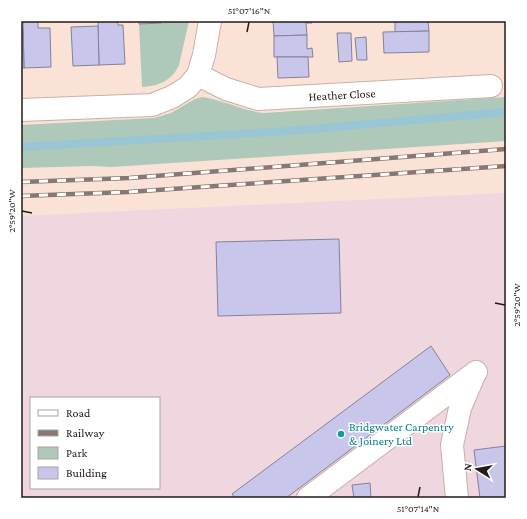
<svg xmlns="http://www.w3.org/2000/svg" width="527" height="519" font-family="'Crimson Pro',serif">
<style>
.industrial{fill:#f0d6de;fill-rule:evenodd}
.green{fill:#aec9ba}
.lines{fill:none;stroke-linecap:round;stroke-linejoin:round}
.stream{stroke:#98c6d5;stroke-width:8}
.building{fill:#c9c6ec;stroke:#838297}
.minor-casing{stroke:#c8b0a5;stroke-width:24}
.minor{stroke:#fff;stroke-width:22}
.rail-casing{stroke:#887871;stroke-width:4.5}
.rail{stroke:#fff;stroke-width:3;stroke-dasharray:9;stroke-linecap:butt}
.ticks{fill:none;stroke:#241b17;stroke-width:1.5}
.culture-dot{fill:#0f9aa8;stroke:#fff;stroke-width:1.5}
.labels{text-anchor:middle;stroke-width:3;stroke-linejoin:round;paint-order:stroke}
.street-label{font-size:12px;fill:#241b17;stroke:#fff}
.culture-label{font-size:12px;fill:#0d838f;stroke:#fff;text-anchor:start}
.neatline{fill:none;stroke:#241b17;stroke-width:1.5}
.ticks-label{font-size:10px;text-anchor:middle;fill:#241b17}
</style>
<rect width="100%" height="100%" fill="#fbe2d7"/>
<path class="industrial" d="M 506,193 L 506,498 L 21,498 L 21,216 ZM 31,398 L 159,398 L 159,488 L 31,488 Z"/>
<g class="green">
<path d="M 189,21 L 179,65 C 172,81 158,86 142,87 L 139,24 Z"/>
<path d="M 202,97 C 224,100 243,111 264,113 L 506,97 L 506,141 L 112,167 L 92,166 L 21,168 L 21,125 L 154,118 L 171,113 L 195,99 Z"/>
</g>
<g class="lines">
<path class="stream" d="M 21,147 L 289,131 L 506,112"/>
</g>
<g class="building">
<path d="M 23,21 L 38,21 L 38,28 L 50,28 L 51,67 L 24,68 Z"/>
<path d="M 98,21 L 117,21 L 118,25 L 123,25 L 125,64 L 99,65 Z"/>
<path d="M 139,21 L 161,21 L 161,23 L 139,24 Z"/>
<path d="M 273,21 L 312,21 L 312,23 L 306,23 L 307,35 L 274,36 Z"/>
<path d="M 395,21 L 428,21 L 429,31 L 395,32 Z"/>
<path d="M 98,26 L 99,65 L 73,66 L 71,27 Z"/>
<path d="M 21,29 L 23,29 L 24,68 L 21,68 Z"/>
<path d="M 429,31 L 429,52 L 384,53 L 383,32 Z"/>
<path d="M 337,33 L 351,33 L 352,61 L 339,62 Z"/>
<path d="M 307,35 L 307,49 L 312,48 L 313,57 L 274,57 L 274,36 Z"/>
<path d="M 366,37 L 367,60 L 357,60 L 355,38 Z"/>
<path d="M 277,57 L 308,57 L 309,77 L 278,78 Z"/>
<path d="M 339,239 L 341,313 L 218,316 L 216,242 Z"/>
<path d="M 431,346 L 450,375 L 286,498 L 235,498 L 232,494 Z"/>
<path d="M 506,446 L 506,498 L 480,498 L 474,450 Z"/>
<path d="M 370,483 L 371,498 L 354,498 L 352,485 Z"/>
</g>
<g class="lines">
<defs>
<g id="minor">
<path d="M 198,75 L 226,89 L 258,99 L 491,86"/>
<path d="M 21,110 L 152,105 L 172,97 L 188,87 L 198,75 L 204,55 L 210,21"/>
<path d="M 308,498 L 476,372"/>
<path d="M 457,498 L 452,445 L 460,408 L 475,373"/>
</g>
</defs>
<use href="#minor" class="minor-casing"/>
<use href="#minor" class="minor"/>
<defs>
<g id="rail">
<path d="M 21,182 L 129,178 L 506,149"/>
<path d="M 21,196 L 128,192 L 506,166"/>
</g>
</defs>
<use href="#rail" class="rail-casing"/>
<use href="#rail" class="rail"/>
</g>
<path class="ticks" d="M 247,32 L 249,22M 22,211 L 32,213M 495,303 L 505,305M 418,497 L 420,487"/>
<circle class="culture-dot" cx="341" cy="434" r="4"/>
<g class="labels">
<g class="street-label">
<text transform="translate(342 95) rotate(-3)" y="4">Heather Close</text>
</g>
<g class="culture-label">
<text x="349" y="431">Bridgwater Carpentry<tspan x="349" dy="14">&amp; Joinery Ltd</tspan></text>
</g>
</g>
<rect width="527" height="519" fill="none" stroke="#ffffff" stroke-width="44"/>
<rect x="30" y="397" width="130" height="92" fill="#ffffff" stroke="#a7a4a2"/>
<rect x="38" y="410" width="20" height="6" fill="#ffffff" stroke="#a7a4a2"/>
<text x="66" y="417" font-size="12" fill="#241b17">Road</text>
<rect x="38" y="430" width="20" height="6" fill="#887871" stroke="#a7a4a2"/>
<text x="66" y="437" font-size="12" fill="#241b17">Railway</text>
<rect x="38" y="447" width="20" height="12" fill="#aec9ba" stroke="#a7a4a2"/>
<text x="66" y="457" font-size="12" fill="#241b17">Park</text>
<rect x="38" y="467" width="20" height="12" fill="#c9c6ec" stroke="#a7a4a2"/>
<text x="66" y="477" font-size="12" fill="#241b17">Building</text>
<g transform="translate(477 469) rotate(281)" stroke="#ffffff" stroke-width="3" paint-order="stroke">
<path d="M0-3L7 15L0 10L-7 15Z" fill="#241b17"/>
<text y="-6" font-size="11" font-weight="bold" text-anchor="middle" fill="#241b17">N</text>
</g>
<rect x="22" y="22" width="483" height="475" class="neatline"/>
<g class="ticks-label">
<text x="249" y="14">51°07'16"N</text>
<text transform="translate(11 211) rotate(-90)" y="4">2°59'20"W</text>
<text transform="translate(516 305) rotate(-90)" y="4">2°59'20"W</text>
<text x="418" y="512">51°07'14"N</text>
</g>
</svg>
